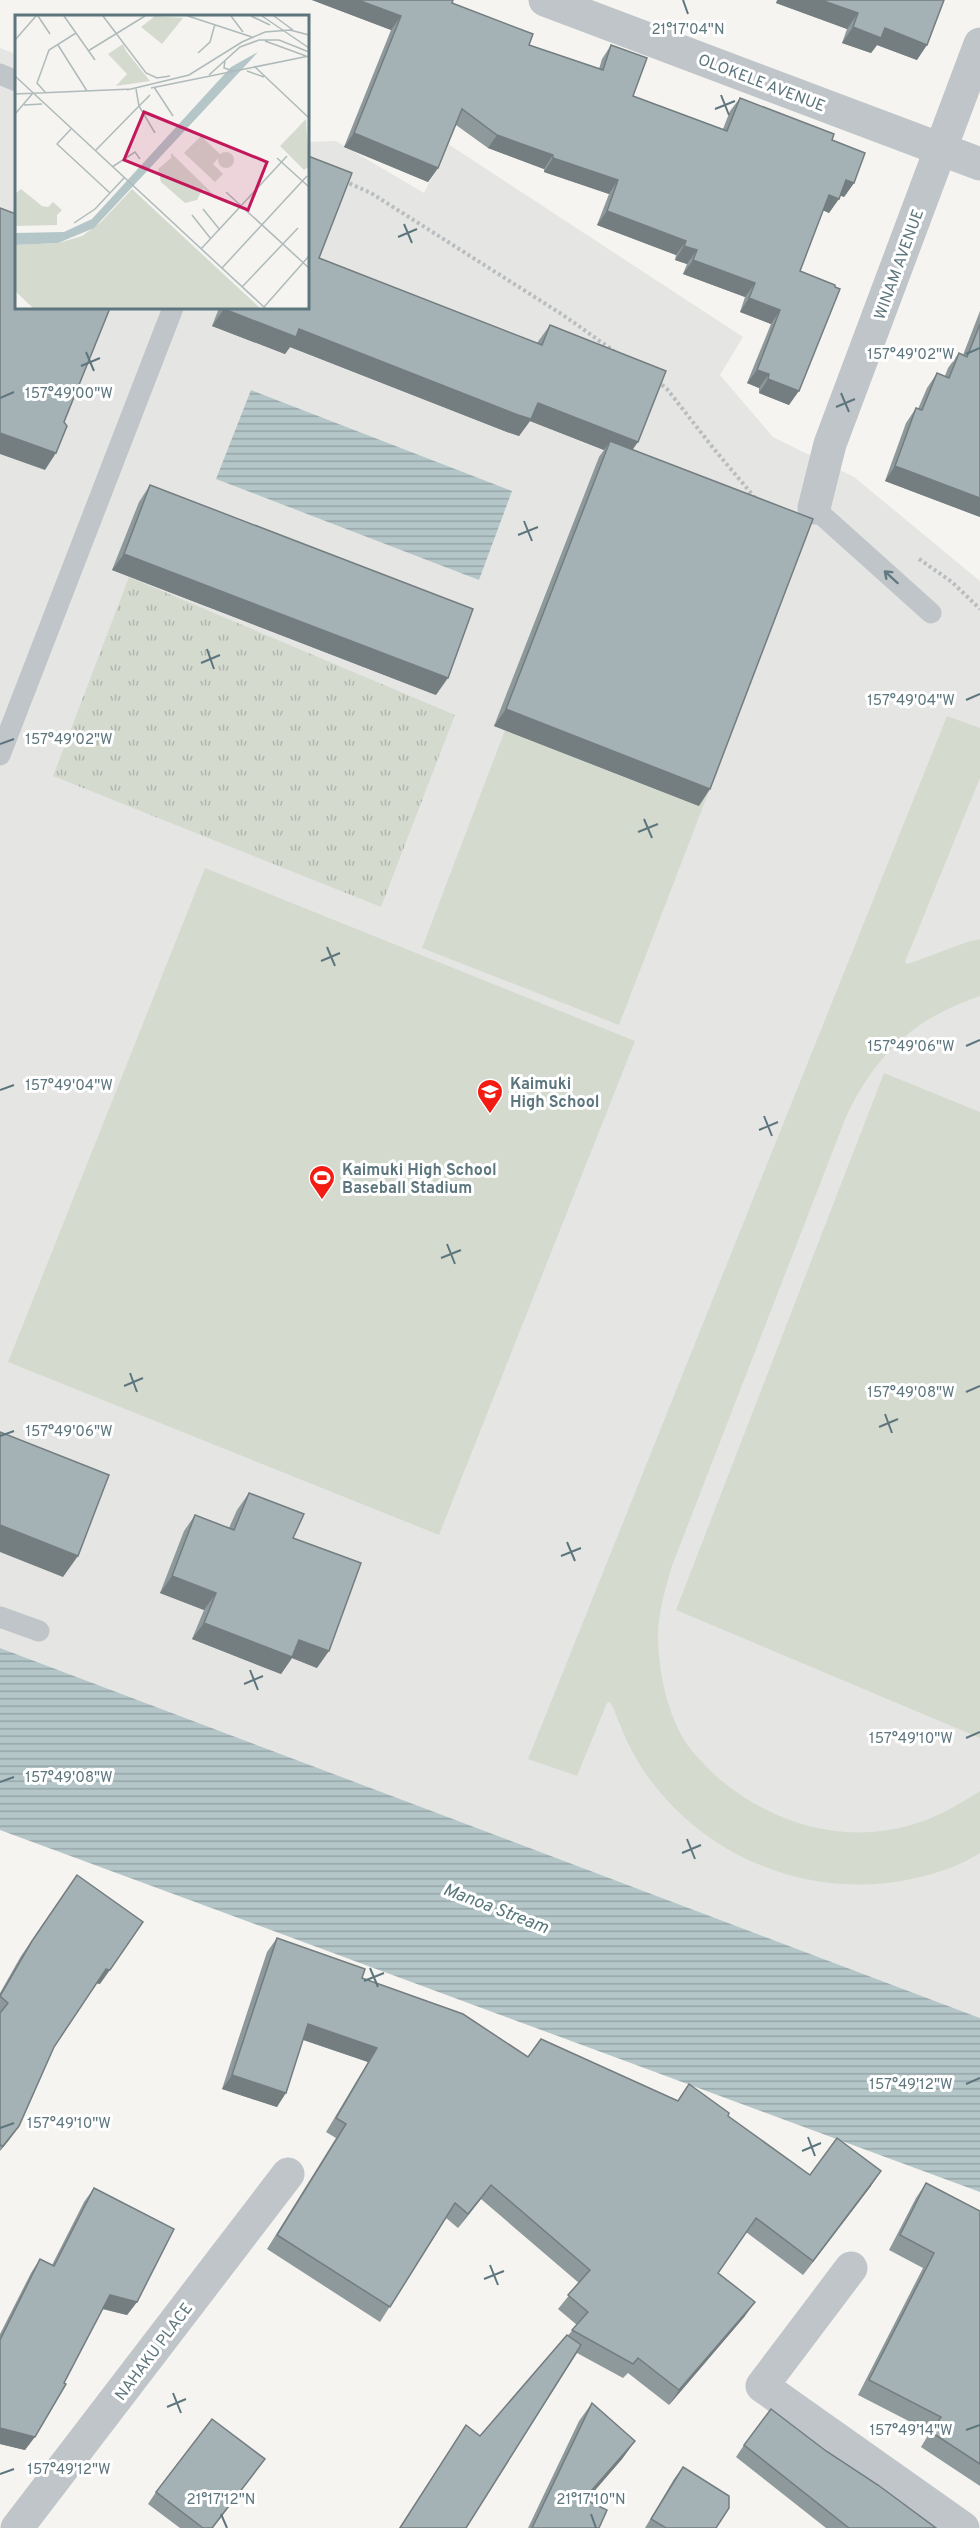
<svg xmlns="http://www.w3.org/2000/svg" width="980" height="2528" font-family="Overpass,sans-serif">
<style>
.built{fill:#e5e6e4}
.grass{fill:#d5dacf}
.park{fill:url(#park-tufts)}
.water{fill:url(#water-rules)}
.lines{fill:none;stroke-linecap:round;stroke-linejoin:round}
.path{stroke:#b9bdbf;stroke-width:4;stroke-dasharray:3 3;stroke-linecap:butt}
.service{stroke:#bfc5c8;stroke-width:21}
.minor{stroke:#bfc5c8;stroke-width:33}
.wall{fill:#8e999c}
.shaded-wall{fill:#747d7f}
.building{fill:#a5b2b5;stroke:#747d7f;stroke-width:1.5}
.oneway{stroke:#627a82}
.ticks{fill:none;stroke:#5d767e;stroke-width:2}
.labels{text-anchor:middle;stroke-width:6;stroke-linejoin:round;paint-order:stroke}
.street-label{font-size:16px;fill:#5d767e;stroke:#fff}
.poi-label{font-size:16px;font-weight:bold;fill:#5d767e;stroke:#fff;text-anchor:start}
.water-label{font-size:18px;font-style:italic;fill:#58787b;stroke:#fff}
.inset-road{fill:none;stroke:#afbabb;stroke-width:1.5}
.view{fill:#c2185b;fill-opacity:0.15;stroke:#c2185b;stroke-width:3}
.inset-edge{fill:none;stroke:#5d767e;stroke-width:3}
.ticks-label{font-size:15px;text-anchor:middle;fill:#5d767e;stroke:#fff;stroke-width:6;stroke-linejoin:round;paint-order:stroke}
</style>
<defs>
<pattern id="park-tufts" width="24" height="20" patternUnits="userSpaceOnUse" patternTransform="scale(1.5)"><rect width="24" height="20" fill="#d5dacf"/><path d="M3 7l-1-3M5 7V3M7 7l1-3M15 17l-1-3M17 17v-4M19 17l1-3" fill="none" stroke="#b0b5ad"/></pattern>
<pattern id="water-rules" width="6" height="5" patternUnits="userSpaceOnUse" patternTransform="scale(1.5)"><rect width="6" height="5" fill="#b4c6c8"/><path d="M0 2.5h6" fill="none" stroke="#96a5a8"/></pattern>
</defs>
<rect width="100%" height="100%" fill="#f5f4f0"/>
<path class="built" d="M 0,48 L 16,54 L 16,308 L 308,308 L 308,142 L 336,141 L 424,193 L 448,144 L 743,337 L 720,375 L 773,437 L 854,477 L 980,581 L 980,2018 L 0,1648 Z"/>
<g class="grass">
<path d="M 513,709 L 711,786 L 619,1025 L 422,948 Z"/>
<path d="M 947,716 L 980,728 L 980,778 L 905,962 L 908,964 L 967,942 L 980,939 L 980,996 C 913,1019 876,1054 846,1117 L 672,1566 C 665,1590 658,1613 658,1638 C 659,1672 666,1708 683,1738 C 691,1752 705,1765 716,1776 C 769,1823 842,1845 911,1825 C 936,1818 958,1805 980,1791 L 980,1853 C 962,1865 938,1873 916,1878 C 821,1901 716,1864 655,1786 C 641,1769 629,1748 621,1727 C 617,1719 615,1710 610,1702 L 607,1703 L 577,1776 L 528,1759 Z"/>
<path d="M 205,868 L 635,1041 L 439,1535 L 8,1362 Z"/>
<path d="M 884,1073 L 980,1112 L 980,1738 L 676,1610 Z"/>
</g>
<path class="park" d="M 129,577 L 455,715 L 381,907 L 53,776 Z"/>
<g class="water">
<path d="M 251,390 L 512,491 L 479,580 L 216,479 Z"/>
<path d="M 0,1648 L 980,2018 L 980,2192 L 0,1830 Z"/>
</g>
<g class="lines">
<g class="path">
<path d="M 344,181 L 371,193 L 563,315 L 614,351"/>
<path d="M 657,381 L 667,389 L 714,449 L 756,499"/>
<path d="M 919,559 L 952,582 L 980,609"/>
</g>
<g class="service">
<path d="M 0,74 L 16,81"/>
<path d="M 814,508 L 931,613"/>
<path d="M 0,755 L 173,308"/>
<path d="M 0,1617 L 39,1631"/>
</g>
<g class="minor">
<path d="M 545,0 L 980,164"/>
<path d="M 814,508 L 830,444 L 980,44"/>
<path d="M 851,2268 L 762,2386 L 963,2528"/>
<path d="M 17,2528 L 288,2174"/>
</g>
</g>
<g class="wall">
<path d="M 312,0 L 453,0 L 452,3 L 529,45 L 599,69 L 602,59 L 611,45 L 633,96 L 723,129 L 730,111 L 740,98 L 832,140 L 854,183 L 844,197 L 840,195 L 829,213 L 823,210 L 800,271 L 789,405 L 759,393 L 759,388 L 747,383 L 771,324 L 740,312 L 745,297 L 683,274 L 687,264 L 675,260 L 676,255 L 597,225 L 609,194 L 544,172 L 544,169 L 488,148 L 456,125 L 438,168 L 428,182 L 344,147 L 391,30 Z"/>
<path d="M 777,0 L 944,0 L 917,60 L 877,45 L 871,53 L 842,43 L 847,29 L 776,3 Z"/>
<path d="M 319,258 L 537,343 L 550,325 L 633,449 L 699,806 L 494,726 L 599,457 L 604,450 L 530,421 L 519,436 L 507,432 L 290,347 L 285,354 L 212,326 L 219,308 L 308,308 Z"/>
<path d="M 980,311 L 980,517 L 885,481 L 906,423 L 916,408 L 918,409 L 927,388 L 937,373 L 945,376 L 948,368 L 959,353 L 963,355 Z"/>
<path d="M 150,485 L 436,695 L 112,570 L 139,502 Z"/>
<path d="M 249,1493 L 293,1538 L 317,1668 L 292,1658 L 281,1674 L 192,1639 L 204,1610 L 160,1593 L 184,1531 L 195,1515 L 229,1528 L 237,1510 Z"/>
<path d="M 77,1875 L 100,1984 L 96,1983 L 54,2047 L 19,2126 L 0,2151 L 0,1993 L 21,1956 Z"/>
<path d="M 277,1938 L 528,2057 L 728,2116 L 810,2175 L 871,2186 L 803,2275 L 746,2232 L 718,2273 L 745,2316 L 669,2405 L 628,2373 L 623,2378 L 577,2353 L 466,2528 L 399,2528 L 466,2425 L 480,2436 L 577,2325 L 558,2309 L 579,2283 L 481,2199 L 458,2228 L 446,2218 L 380,2322 L 267,2249 L 336,2138 L 326,2132 L 368,2062 L 303,2040 L 277,2107 L 222,2089 L 267,1952 Z"/>
<path d="M 926,2183 L 980,2211 L 980,2486 L 921,2447 L 930,2432 L 858,2395 L 923,2268 L 889,2250 L 916,2198 Z"/>
<path d="M 94,2188 L 137,2302 L 127,2315 L 102,2309 L 25,2450 L 0,2444 L 0,2334 L 31,2273 L 40,2259 L 52,2265 L 84,2202 Z"/>
<path d="M 592,2403 L 635,2441 L 622,2459 L 586,2500 L 599,2528 L 528,2528 L 579,2421 Z"/>
<path d="M 744,2445 L 826,2451 L 936,2528 L 826,2528 L 736,2457 Z"/>
<path d="M 683,2467 L 716,2528 L 645,2528 L 674,2479 Z"/>
<path d="M 256,2471 L 213,2528 L 180,2528 L 148,2504 L 156,2492 Z"/>
</g>
<g class="shaded-wall">
<path d="M 312,0 L 358,0 L 401,16 L 391,30 Z"/>
<path d="M 778,0 L 821,0 L 858,13 L 847,29 L 776,3 Z"/>
<path d="M 853,27 L 885,28 L 927,45 L 917,60 L 877,45 L 871,53 L 842,43 Z"/>
<path d="M 354,133 L 438,168 L 428,182 L 344,147 Z"/>
<path d="M 497,135 L 553,155 L 544,169 L 488,148 Z"/>
<path d="M 553,158 L 618,180 L 609,194 L 544,172 Z"/>
<path d="M 846,180 L 854,183 L 844,197 L 836,194 Z"/>
<path d="M 829,195 L 839,199 L 829,213 L 820,209 Z"/>
<path d="M 607,211 L 686,241 L 676,255 L 597,225 Z"/>
<path d="M 684,246 L 697,250 L 687,264 L 675,260 Z"/>
<path d="M 693,260 L 755,283 L 745,297 L 683,274 Z"/>
<path d="M 749,298 L 780,310 L 771,324 L 740,312 Z"/>
<path d="M 224,309 L 299,329 L 538,403 L 638,442 L 626,459 L 610,441 L 604,450 L 530,421 L 519,436 L 507,432 L 290,347 L 285,354 L 212,326 Z"/>
<path d="M 757,370 L 769,374 L 759,388 L 747,383 Z"/>
<path d="M 768,379 L 799,391 L 789,405 L 759,393 Z"/>
<path d="M 0,433 L 56,453 L 45,470 L 0,454 Z"/>
<path d="M 895,466 L 980,498 L 980,517 L 885,481 Z"/>
<path d="M 124,554 L 448,678 L 436,695 L 112,570 Z"/>
<path d="M 506,709 L 710,789 L 699,806 L 494,726 Z"/>
<path d="M 0,1525 L 78,1556 L 63,1577 L 0,1552 Z"/>
<path d="M 172,1576 L 216,1593 L 204,1610 L 160,1593 Z"/>
<path d="M 204,1623 L 299,1640 L 329,1651 L 317,1668 L 292,1658 L 281,1674 L 192,1639 Z"/>
<path d="M 106,1969 L 110,1970 L 100,1984 L 96,1983 Z"/>
<path d="M 308,2024 L 377,2048 L 368,2062 L 298,2038 Z"/>
<path d="M 232,2075 L 286,2093 L 277,2107 L 222,2089 Z"/>
<path d="M 19,2126 L 9,2140 L 0,2151 L 3,2146 Z"/>
<path d="M 881,2171 L 871,2186 L 803,2275 L 813,2261 Z"/>
<path d="M 491,2185 L 481,2199 L 458,2228 L 468,2214 Z"/>
<path d="M 110,2295 L 137,2302 L 127,2315 L 100,2308 Z"/>
<path d="M 755,2302 L 745,2316 L 669,2405 L 679,2390 Z"/>
<path d="M 0,2428 L 35,2437 L 25,2450 L 0,2444 Z"/>
<path d="M 635,2441 L 622,2459 L 572,2517 L 584,2499 Z"/>
</g>
<g class="building">
<path d="M 358,0 L 453,0 L 452,3 L 533,34 L 529,45 L 603,70 L 611,45 L 647,58 L 633,96 L 727,131 L 740,98 L 834,134 L 832,140 L 865,153 L 854,183 L 846,180 L 839,199 L 829,195 L 800,271 L 835,285 L 835,287 L 840,289 L 799,391 L 768,379 L 769,374 L 757,370 L 780,310 L 749,298 L 755,283 L 693,260 L 697,250 L 684,246 L 686,241 L 607,211 L 618,180 L 553,158 L 553,155 L 497,135 L 462,109 L 438,168 L 354,133 L 401,16 Z"/>
<path d="M 821,0 L 944,0 L 927,45 L 885,28 L 881,38 L 853,27 L 858,13 Z"/>
<path d="M 308,156 L 352,173 L 319,258 L 542,345 L 550,325 L 666,371 L 638,442 L 538,403 L 531,419 L 518,415 L 299,329 L 296,337 L 224,309 L 225,308 L 308,308 Z"/>
<path d="M 0,208 L 16,214 L 16,308 L 110,308 L 64,422 L 67,426 L 56,453 L 0,433 Z"/>
<path d="M 980,324 L 980,498 L 895,466 L 916,408 L 922,410 L 937,373 L 949,378 L 959,353 L 967,357 Z"/>
<path d="M 610,441 L 813,519 L 710,789 L 506,709 Z"/>
<path d="M 150,485 L 473,609 L 448,678 L 124,554 Z"/>
<path d="M 0,1432 L 109,1475 L 78,1556 L 0,1525 Z"/>
<path d="M 249,1493 L 304,1514 L 293,1538 L 361,1563 L 329,1651 L 299,1640 L 292,1657 L 204,1623 L 216,1593 L 172,1576 L 195,1515 L 234,1530 Z"/>
<path d="M 77,1875 L 143,1922 L 110,1970 L 106,1969 L 54,2047 L 19,2126 L 3,2146 L 0,2145 L 0,2013 L 8,2003 L 0,1996 L 32,1941 Z"/>
<path d="M 277,1938 L 365,1969 L 362,1978 L 463,2014 L 528,2057 L 541,2039 L 678,2101 L 689,2084 L 729,2113 L 728,2116 L 810,2175 L 837,2138 L 881,2171 L 813,2261 L 756,2218 L 718,2273 L 755,2302 L 679,2390 L 638,2358 L 633,2364 L 572,2330 L 588,2312 L 568,2295 L 590,2270 L 491,2185 L 468,2214 L 455,2203 L 390,2307 L 277,2235 L 346,2124 L 336,2118 L 377,2048 L 308,2024 L 286,2093 L 232,2075 Z"/>
<path d="M 926,2183 L 980,2211 L 980,2464 L 931,2432 L 941,2417 L 869,2380 L 934,2253 L 900,2235 Z"/>
<path d="M 94,2188 L 174,2229 L 137,2302 L 110,2295 L 64,2383 L 66,2384 L 35,2437 L 0,2428 L 0,2340 L 40,2259 L 54,2266 Z"/>
<path d="M 567,2335 L 581,2345 L 466,2528 L 400,2528 L 466,2425 L 480,2436 Z"/>
<path d="M 592,2403 L 635,2441 L 584,2499 L 607,2510 L 599,2528 L 532,2528 Z"/>
<path d="M 771,2409 L 826,2451 L 878,2485 L 936,2528 L 849,2528 L 744,2445 Z"/>
<path d="M 212,2419 L 265,2459 L 212,2528 L 203,2528 L 156,2492 Z"/>
<path d="M 683,2467 L 729,2496 L 729,2508 L 716,2528 L 666,2528 L 651,2519 Z"/>
</g>
<defs><path id="oneway-shaft" d="M-6 0H5M1.5-3L5.5 0L1.5 3" fill="none" stroke-width="1.6" stroke-linecap="round" stroke-linejoin="round" transform="scale(1.5)"/></defs>
<use class="oneway" href="#oneway-shaft" transform="translate(891 577) rotate(-138)"/>
<path class="ticks" d="M 683,0 L 688,14M 721,95 L 729,115M 715,109 L 735,101M 404,224 L 412,243M 398,237 L 417,229M 86,352 L 94,371M 966,354 L 980,348M 81,366 L 100,358M 841,393 L 849,412M 0,398 L 14,392M 836,407 L 855,399M 524,521 L 532,541M 518,535 L 538,527M 207,649 L 214,669M 201,663 L 220,655M 966,700 L 980,694M 0,744 L 14,739M 644,819 L 652,838M 638,832 L 658,824M 327,947 L 335,966M 321,961 L 340,953M 966,1046 L 980,1040M 0,1090 L 14,1085M 764,1116 L 772,1136M 759,1130 L 778,1122M 447,1244 L 455,1264M 441,1258 L 461,1250M 130,1373 L 137,1392M 124,1386 L 143,1378M 966,1392 L 980,1386M 885,1414 L 892,1433M 879,1427 L 898,1419M 0,1436 L 14,1431M 567,1542 L 575,1561M 561,1556 L 581,1548M 250,1670 L 258,1690M 244,1684 L 263,1676M 966,1738 L 980,1732M 0,1782 L 14,1777M 687,1839 L 695,1859M 682,1853 L 701,1845M 370,1968 L 378,1987M 364,1981 L 384,1973M 966,2084 L 980,2078M 0,2128 L 14,2123M 808,2137 L 815,2156M 802,2151 L 821,2143M 490,2265 L 498,2285M 484,2279 L 504,2271M 173,2393 L 181,2413M 167,2407 L 186,2399M 966,2430 L 980,2425M 0,2474 L 14,2469M 221,2514 L 227,2528M 591,2514 L 596,2528"/>
<defs>
<symbol id="school-pin" viewBox="-11 -11 22 30"><path d="M0 17L-7.5 6A9.5 9.5 0 1 1 7.5 6Z" fill="#f31b12" stroke="#fff"/><path d="M0-5L7-2L0 1L-7-2ZM-4 1L0 2.5L4 1V4Q0 6-4 4Z" fill="#fff"/></symbol>
<symbol id="stadium-pin" viewBox="-11 -11 22 30"><path d="M0 17L-7.5 6A9.5 9.5 0 1 1 7.5 6Z" fill="#f31b12" stroke="#fff"/><path d="M0-5a6.5 5 0 1 0 0 10a6.5 5 0 1 0 0-10ZM-3.5-1.8h7v3.6h-7Z" fill="#fff"/></symbol>
</defs>
<g fill-rule="evenodd">
<use href="#school-pin" x="475" y="1077" width="30" height="40"/>
<use href="#stadium-pin" x="307" y="1163" width="30" height="40"/>
</g>
<g class="labels">
<g class="street-label">
<text transform="translate(762 82) rotate(21)" y="6">OLOKELE AVENUE</text>
<text transform="translate(898 264) rotate(-70)" y="6">WINAM AVENUE</text>
<text transform="translate(153 2351) rotate(-53)" y="6">NAHAKU PLACE</text>
</g>
<g class="poi-label">
<text x="510" y="1089">Kaimuki<tspan x="510" dy="18">High School</tspan></text>
<text x="342" y="1175">Kaimuki High School<tspan x="342" dy="18">Baseball Stadium</tspan></text>
</g>
<g class="water-label">
<text transform="translate(496 1908) rotate(21)" y="6">Manoa Stream</text>
</g>
</g>
<g transform="translate(15 15)">
<rect width="294" height="294" fill="#f5f4f0"/>
<path d="M 186,121 L 206,140 L 198,149 L 208,159 L 200,167 L 169,138 ZM 156,138 L 199,180 L 197,182 L 188,173 L 182,185 L 170,188 L 146,167 L 143,154 L 156,143 ZM 6,174 L 27,191 L 33,192 L 38,187 L 47,195 L 42,200 L 42,210 L 0,211 L 0,179 ZM 117,174 L 245,293 L 18,293 L 0,276 L 0,230 L 43,228 L 67,221 L 86,207 Z" fill="#d5dacf"/>
<path d="M 108,29 L 111,36 L 135,66 L 101,71 L 112,59 L 93,39 Z" fill="#d5dacf"/>
<path d="M 140,1 L 168,3 L 147,29 L 126,12 ZM 291,104 L 294,151 L 289,155 L 265,131 ZM203 145a8 8 0 1 1 16 0a8 8 0 1 1-16 0Z" fill="#d5dacf"/>
<path d="M 243,37 L 79,213 L 43,228 L 0,230 L 0,218 L 49,217 L 77,204 L 216,52 Z" fill="#b4c6c8"/>
<path class="inset-road" d="M 23,1 L 35,19M 49,1 L 80,45M 88,1 L 131,58 L 142,63 L 155,61M 173,1 L 237,22M 216,1 L 228,17M 236,1 L 255,10M 247,1 L 294,33M 259,1 L 278,15M 0,25 L 21,1M 250,26 L 291,41M 43,30 L 72,76M 73,36 L 130,1M 183,38 L 195,27 L 200,9M 210,45 L 209,53 L 219,56M 239,51 L 294,103M 232,56 L 249,62M 194,60 L 225,32 L 244,25 L 264,25 L 294,37M 0,61 L 250,293M 139,72 L 158,101M 136,73 L 294,41M 112,75 L 174,60 L 227,27 L 250,17 L 275,15 L 294,20M 30,77 L 22,68 L 34,35 L 61,18M 0,79 L 117,74M 135,80 L 124,91 L 140,118M 9,90 L 27,89M 0,99 L 18,78M 56,114 L 42,129 L 95,178M 80,136 L 124,91 L 121,74M 262,143 L 294,172M 97,152 L 120,137 L 125,144M 211,177 L 294,253M 188,194 L 205,215M 177,200 L 196,224M 59,208 L 80,194 L 109,163M 186,234 L 272,141M 207,253 L 292,161M 227,272 L 283,213M 249,292 L 294,241"/>
<path class="view" d="M 129,97 L 252,147 L 233,195 L 109,145 Z"/>
<rect width="294" height="294" class="inset-edge"/>
</g>
<g class="ticks-label">
<text x="688" y="34">21°17'04"N</text>
<text x="911" y="359">157°49'02"W</text>
<text x="69" y="398">157°49'00"W</text>
<text x="911" y="705">157°49'04"W</text>
<text x="69" y="744">157°49'02"W</text>
<text x="911" y="1051">157°49'06"W</text>
<text x="69" y="1090">157°49'04"W</text>
<text x="911" y="1397">157°49'08"W</text>
<text x="69" y="1436">157°49'06"W</text>
<text x="911" y="1743">157°49'10"W</text>
<text x="69" y="1782">157°49'08"W</text>
<text x="911" y="2089">157°49'12"W</text>
<text x="69" y="2128">157°49'10"W</text>
<text x="911" y="2435">157°49'14"W</text>
<text x="69" y="2474">157°49'12"W</text>
<text x="221" y="2504">21°17'12"N</text>
<text x="591" y="2504">21°17'10"N</text>
</g>
</svg>
